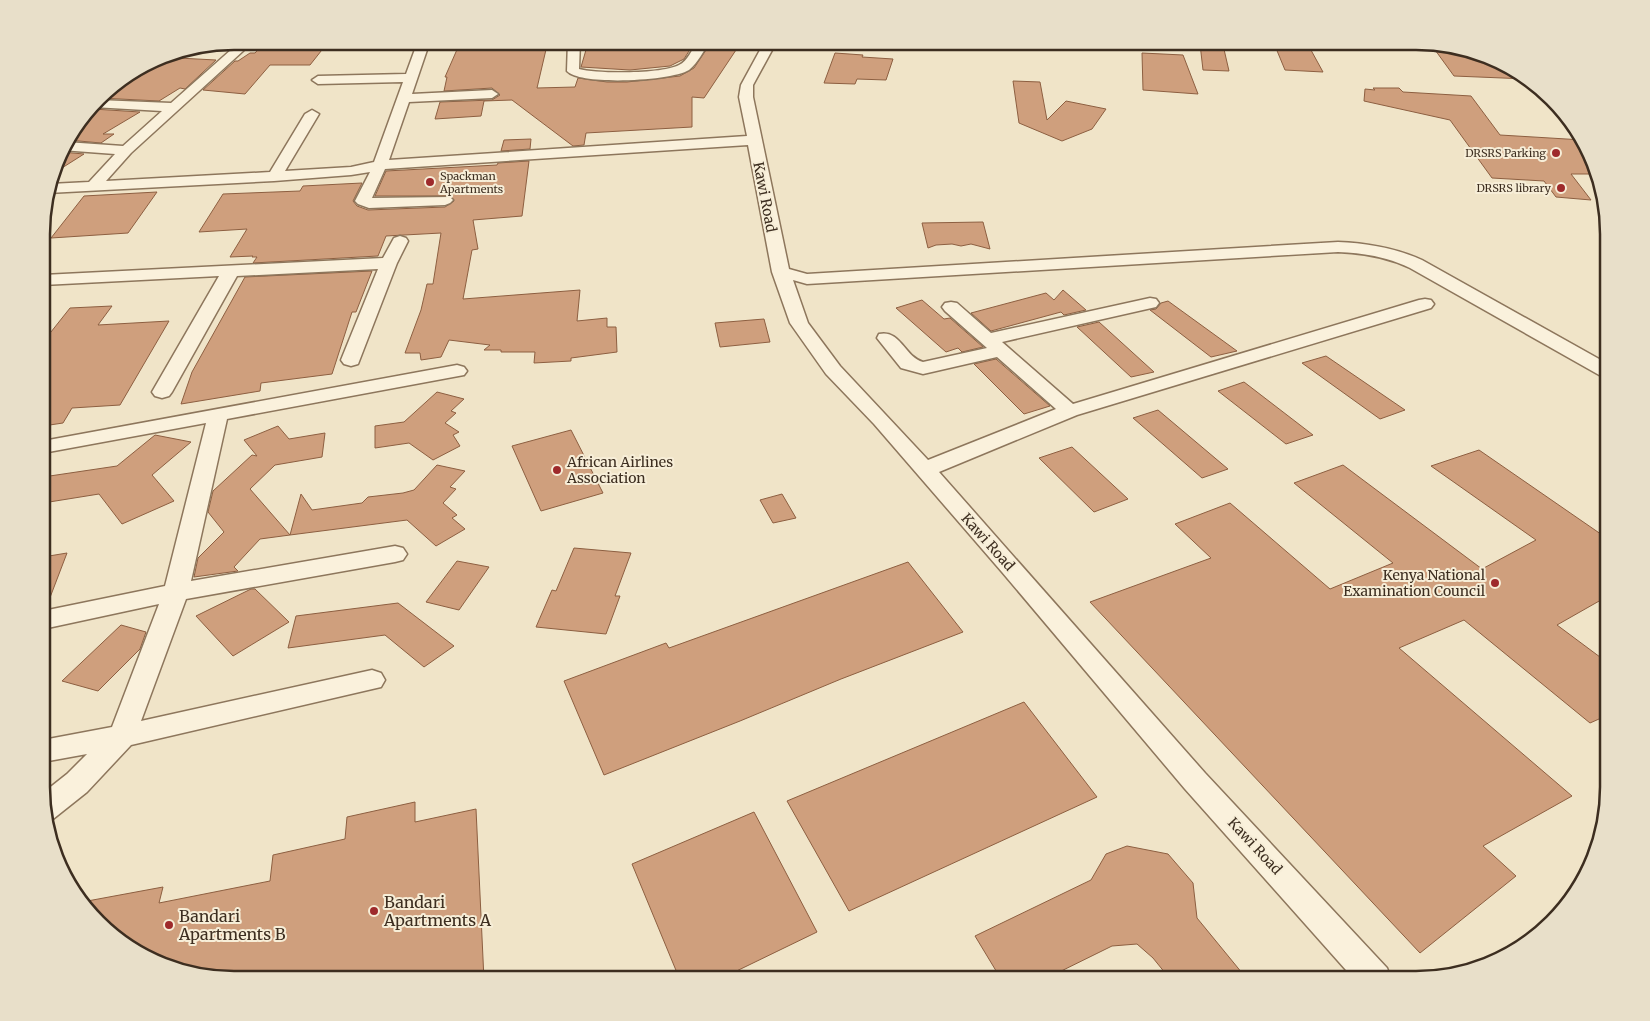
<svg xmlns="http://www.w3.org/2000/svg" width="1650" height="1021" font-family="Merriweather,serif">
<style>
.building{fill:#cf9f7d;stroke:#8d5f41}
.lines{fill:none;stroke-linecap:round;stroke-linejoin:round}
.minor-casing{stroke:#8d765c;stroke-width:3}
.minor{fill:#faf1dc;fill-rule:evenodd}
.poi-dot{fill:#9e2a2b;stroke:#f7eed8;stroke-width:2}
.labels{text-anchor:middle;stroke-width:4;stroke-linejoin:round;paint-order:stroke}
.far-poi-label{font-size:11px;fill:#3d2e20;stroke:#f7eed8;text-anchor:end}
.street-label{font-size:14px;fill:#3d2e20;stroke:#f7eed8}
.poi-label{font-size:14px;fill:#3d2e20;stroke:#f7eed8;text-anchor:start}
.near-poi-label{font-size:16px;fill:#3d2e20;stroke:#f7eed8;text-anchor:start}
.rim{fill:none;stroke:#3d2e20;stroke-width:2.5}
</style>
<rect width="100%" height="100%" fill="#f0e4c8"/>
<g class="building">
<path d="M 266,41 L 329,41 L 310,65 L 270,65 L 245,94 L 203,90 L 235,61 L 238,61 L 250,53 L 255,53 Z"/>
<path d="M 548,41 L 537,88 L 575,87 L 578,78 L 607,82 L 627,82 L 680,76 L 694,68 L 710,44 L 715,44 L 718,41 L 742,41 L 704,98 L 692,97 L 692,127 L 586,133 L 584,145 L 573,146 L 512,100 L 484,101 L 481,116 L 435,119 L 440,102 L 492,100 L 500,95 L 492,88 L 444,91 L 447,77 L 445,77 L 459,45 Z"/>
<path d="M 666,41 L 694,43 L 684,59 L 670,66 L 630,70 L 581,67 L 588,43 Z"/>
<path d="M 1273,41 L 1306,41 L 1323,72 L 1285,70 Z"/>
<path d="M 1430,43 L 1466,48 L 1523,74 L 1527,79 L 1454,76 Z"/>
<path d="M 1200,44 L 1223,45 L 1229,71 L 1203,70 Z"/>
<path d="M 835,53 L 863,55 L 862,57 L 893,59 L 886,80 L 857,79 L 855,84 L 824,83 Z"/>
<path d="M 1142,53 L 1183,55 L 1198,94 L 1143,90 Z"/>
<path d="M 159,57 L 216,60 L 185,89 L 180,88 L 159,101 L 100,98 L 107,89 Z"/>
<path d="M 1013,81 L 1040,82 L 1047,120 L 1066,101 L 1106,109 L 1092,129 L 1062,141 L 1019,123 Z"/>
<path d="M 1373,88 L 1399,88 L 1403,92 L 1471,96 L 1500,135 L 1583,140 L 1594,174 L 1571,174 L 1591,200 L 1556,197 L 1544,181 L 1492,178 L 1450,120 L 1364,101 L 1365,89 L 1375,90 Z"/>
<path d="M 92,108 L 93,109 L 140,112 L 103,134 L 114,134 L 101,143 L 68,140 Z"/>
<path d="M 531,139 L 530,149 L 501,151 L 504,140 Z"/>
<path d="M 60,152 L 61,152 L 84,154 L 54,173 Z"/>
<path d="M 529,161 L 522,216 L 473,220 L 478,249 L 472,250 L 463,299 L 580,290 L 577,321 L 607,318 L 607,327 L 616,327 L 617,352 L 571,358 L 571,361 L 534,363 L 535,352 L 501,352 L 501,350 L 484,350 L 490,345 L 449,340 L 441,357 L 421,360 L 420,353 L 405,353 L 421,310 L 427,284 L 433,284 L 441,233 L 386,236 L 378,256 L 253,263 L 257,257 L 252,257 L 253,256 L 230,257 L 247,229 L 199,232 L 223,194 L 300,191 L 303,186 L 362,183 L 353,201 L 357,206 L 368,210 L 445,207 L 454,201 L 451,196 L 375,196 L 386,171 L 497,165 L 498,163 Z"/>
<path d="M 157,192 L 128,233 L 51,238 L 84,196 Z"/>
<path d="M 983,222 L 990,249 L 971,244 L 961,246 L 952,244 L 936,245 L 928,248 L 922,223 Z"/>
<path d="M 372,271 L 356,312 L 352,312 L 332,374 L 261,383 L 260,391 L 181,404 L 192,372 L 245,277 Z"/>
<path d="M 1063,290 L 1086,310 L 1064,315 L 1061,312 L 991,331 L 971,313 L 1046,293 L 1054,300 Z"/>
<path d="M 922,300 L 944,319 L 950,318 L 983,347 L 962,352 L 958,348 L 946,352 L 896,308 Z"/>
<path d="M 1168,301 L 1237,351 L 1211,357 L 1150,310 L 1156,309 L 1161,303 Z"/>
<path d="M 112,306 L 98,325 L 169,321 L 120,405 L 72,408 L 63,423 L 43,426 L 43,342 L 70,308 Z"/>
<path d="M 764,319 L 770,342 L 720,347 L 715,323 Z"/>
<path d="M 1099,322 L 1154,372 L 1131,377 L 1077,327 Z"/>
<path d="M 1326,356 L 1405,410 L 1380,419 L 1302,363 Z"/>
<path d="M 996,359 L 1050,406 L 1024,414 L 974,364 Z"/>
<path d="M 1244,382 L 1313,435 L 1286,444 L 1218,391 Z"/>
<path d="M 437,392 L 464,399 L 451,411 L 456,413 L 445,423 L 459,432 L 453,435 L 460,446 L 433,460 L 409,443 L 375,448 L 375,426 L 404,422 Z"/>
<path d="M 1158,410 L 1228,469 L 1202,478 L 1133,418 Z"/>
<path d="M 278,426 L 289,439 L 325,433 L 322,457 L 275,465 L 250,489 L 290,535 L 260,539 L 234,567 L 238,571 L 194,577 L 198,558 L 224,532 L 208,512 L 213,491 L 252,455 L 257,456 L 244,440 Z"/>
<path d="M 571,430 L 603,493 L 541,511 L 512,446 Z"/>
<path d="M 155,435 L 191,442 L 152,475 L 174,501 L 122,524 L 99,494 L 43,503 L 43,477 L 117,466 Z"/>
<path d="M 1072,447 L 1128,499 L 1094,512 L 1039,458 Z"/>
<path d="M 1479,450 L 1608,539 L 1608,596 L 1557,625 L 1608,663 L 1608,715 L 1590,723 L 1464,620 L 1399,648 L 1572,796 L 1483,846 L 1516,876 L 1420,953 L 1090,602 L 1211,558 L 1175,524 L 1230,503 L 1330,589 L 1393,563 L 1294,483 L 1343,465 L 1482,569 L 1536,540 L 1431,466 Z"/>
<path d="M 437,465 L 465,471 L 450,487 L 456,489 L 443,503 L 457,515 L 452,518 L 465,529 L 436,546 L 407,520 L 290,535 L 301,494 L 312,510 L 362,503 L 368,497 L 403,493 L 414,490 Z"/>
<path d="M 782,494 L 796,518 L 773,523 L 760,500 Z"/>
<path d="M 574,548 L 631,553 L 615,596 L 620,596 L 606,634 L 536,627 L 552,590 L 556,591 Z"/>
<path d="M 67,553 L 46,608 L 43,609 L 43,557 Z"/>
<path d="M 457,561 L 489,567 L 459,610 L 426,602 Z"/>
<path d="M 908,562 L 963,632 L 841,679 L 740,721 L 604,775 L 564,681 L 666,643 L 669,648 Z"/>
<path d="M 251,589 L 255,589 L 289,622 L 233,656 L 196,616 Z"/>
<path d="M 398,603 L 454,646 L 424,667 L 385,635 L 288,648 L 296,616 Z"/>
<path d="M 121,625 L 146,632 L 140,649 L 98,691 L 62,681 Z"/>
<path d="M 1024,702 L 1097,797 L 849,911 L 787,801 Z"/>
<path d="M 415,802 L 415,822 L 476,809 L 484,980 L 234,980 L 172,970 L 127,947 L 82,902 L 163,887 L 159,903 L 270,881 L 273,855 L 345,839 L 347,817 Z"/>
<path d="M 754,812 L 817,932 L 718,980 L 680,980 L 632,864 Z"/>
<path d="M 1127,846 L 1168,854 L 1193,883 L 1197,918 L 1247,979 L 1170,979 L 1153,958 L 1137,944 L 1112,946 L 1045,979 L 1001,979 L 975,936 L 1091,880 L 1106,854 Z"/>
</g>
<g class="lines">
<defs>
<g id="minor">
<path d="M 241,41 L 254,41 L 131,153 L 106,181 L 270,172 L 305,114 L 312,110 L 319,114 L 285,171 L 351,167 L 374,162 L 403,82 L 318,84 L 312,80 L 318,76 L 406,74 L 418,41 L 430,41 L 412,94 L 492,90 L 498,94 L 492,98 L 409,102 L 389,160 L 747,136 L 739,97 L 741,85 L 765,41 L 777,41 L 753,85 L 753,97 L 789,269 L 807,274 L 1338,242 C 1367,243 1395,248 1422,260 L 1608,364 L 1608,378 L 1601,376 L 1410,268 C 1387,257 1364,253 1338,252 L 807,284 L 793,280 L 808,323 L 840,366 L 928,460 L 1056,409 L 997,357 L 923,374 L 901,368 L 877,338 L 879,334 C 900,329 905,357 923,362 L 987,348 L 945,311 L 942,307 L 945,303 L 951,302 L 957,303 L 991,333 L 1150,298 L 1156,299 L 1159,303 L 1156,307 L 1002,342 L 1073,404 L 1419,300 L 1425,299 L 1431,300 L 1434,304 L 1431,308 L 1077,415 L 939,472 L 1205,773 L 1387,968 L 1391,979 L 1354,979 L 1185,789 L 1002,572 L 874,424 L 826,374 L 790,323 L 772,272 L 748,145 L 385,169 L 372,198 L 450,197 L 453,200 L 450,203 L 445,205 L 369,208 L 358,204 L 355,201 L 370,172 L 351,175 L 274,181 L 48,193 L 50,184 L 89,182 L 115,154 L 61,150 L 66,142 L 123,146 L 162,111 L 93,107 L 98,100 L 171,103 Z"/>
<path d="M 568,41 L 580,41 L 579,69 C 598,74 662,74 679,65 C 688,61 692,49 698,41 L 710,41 C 704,50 698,63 689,70 C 672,81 580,86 567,71 Z"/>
<path d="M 400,236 L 406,238 L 408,241 L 397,263 L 358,364 L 351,366 L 344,364 L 341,360 L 378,269 L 237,276 L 172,392 L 169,396 L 162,398 L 155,396 L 152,392 L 219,276 L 43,285 L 43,275 L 383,258 L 394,238 Z"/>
<path d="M 457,365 L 464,367 L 467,371 L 464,375 L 227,419 L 191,581 L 395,546 L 403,548 L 407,554 L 403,560 L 395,562 L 186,599 L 141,721 L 372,670 L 381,673 L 385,680 L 381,687 L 131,745 L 87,792 L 53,819 L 46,821 L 43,812 L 43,793 L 67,774 L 87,754 L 43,762 L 43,740 L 112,727 L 159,604 L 43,629 L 43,611 L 165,586 L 206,423 L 43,453 L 43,441 Z"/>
</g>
</defs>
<use href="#minor" class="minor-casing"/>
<use href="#minor" class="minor"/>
</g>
<g class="poi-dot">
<circle cx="1556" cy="153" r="5"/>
<circle cx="430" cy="182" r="5"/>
<circle cx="1561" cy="188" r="5"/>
<circle cx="557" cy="470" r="5"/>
<circle cx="1495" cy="583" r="5"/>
<circle cx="374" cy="911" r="5"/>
<circle cx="169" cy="925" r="5"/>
</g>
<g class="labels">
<g class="far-poi-label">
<text x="1546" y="157">DRSRS Parking</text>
<text x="440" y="180" text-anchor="start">Spackman<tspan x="440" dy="13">Apartments</tspan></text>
<text x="1551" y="192">DRSRS library</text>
</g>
<g class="street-label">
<text transform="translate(765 197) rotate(79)" y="5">Kawi Road</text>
<text transform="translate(988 542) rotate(48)" y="5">Kawi Road</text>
<text transform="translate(1255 846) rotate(47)" y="5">Kawi Road</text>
</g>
<g class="poi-label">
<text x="567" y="467">African Airlines<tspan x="567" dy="16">Association</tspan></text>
<text x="1485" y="580" text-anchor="end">Kenya National<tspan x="1485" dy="16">Examination Council</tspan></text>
</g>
<g class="near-poi-label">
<text x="384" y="908">Bandari<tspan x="384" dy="18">Apartments A</tspan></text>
<text x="179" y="922">Bandari<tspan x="179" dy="18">Apartments B</tspan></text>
</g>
</g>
<path d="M0 0H1650V1021H0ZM234 50H1416A184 184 0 0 1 1600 234V787A184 184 0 0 1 1416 971H234A184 184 0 0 1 50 787V234A184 184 0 0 1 234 50Z" fill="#e8dfc9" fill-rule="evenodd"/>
<path class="rim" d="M234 50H1416A184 184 0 0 1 1600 234V787A184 184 0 0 1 1416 971H234A184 184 0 0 1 50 787V234A184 184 0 0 1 234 50Z"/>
</svg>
